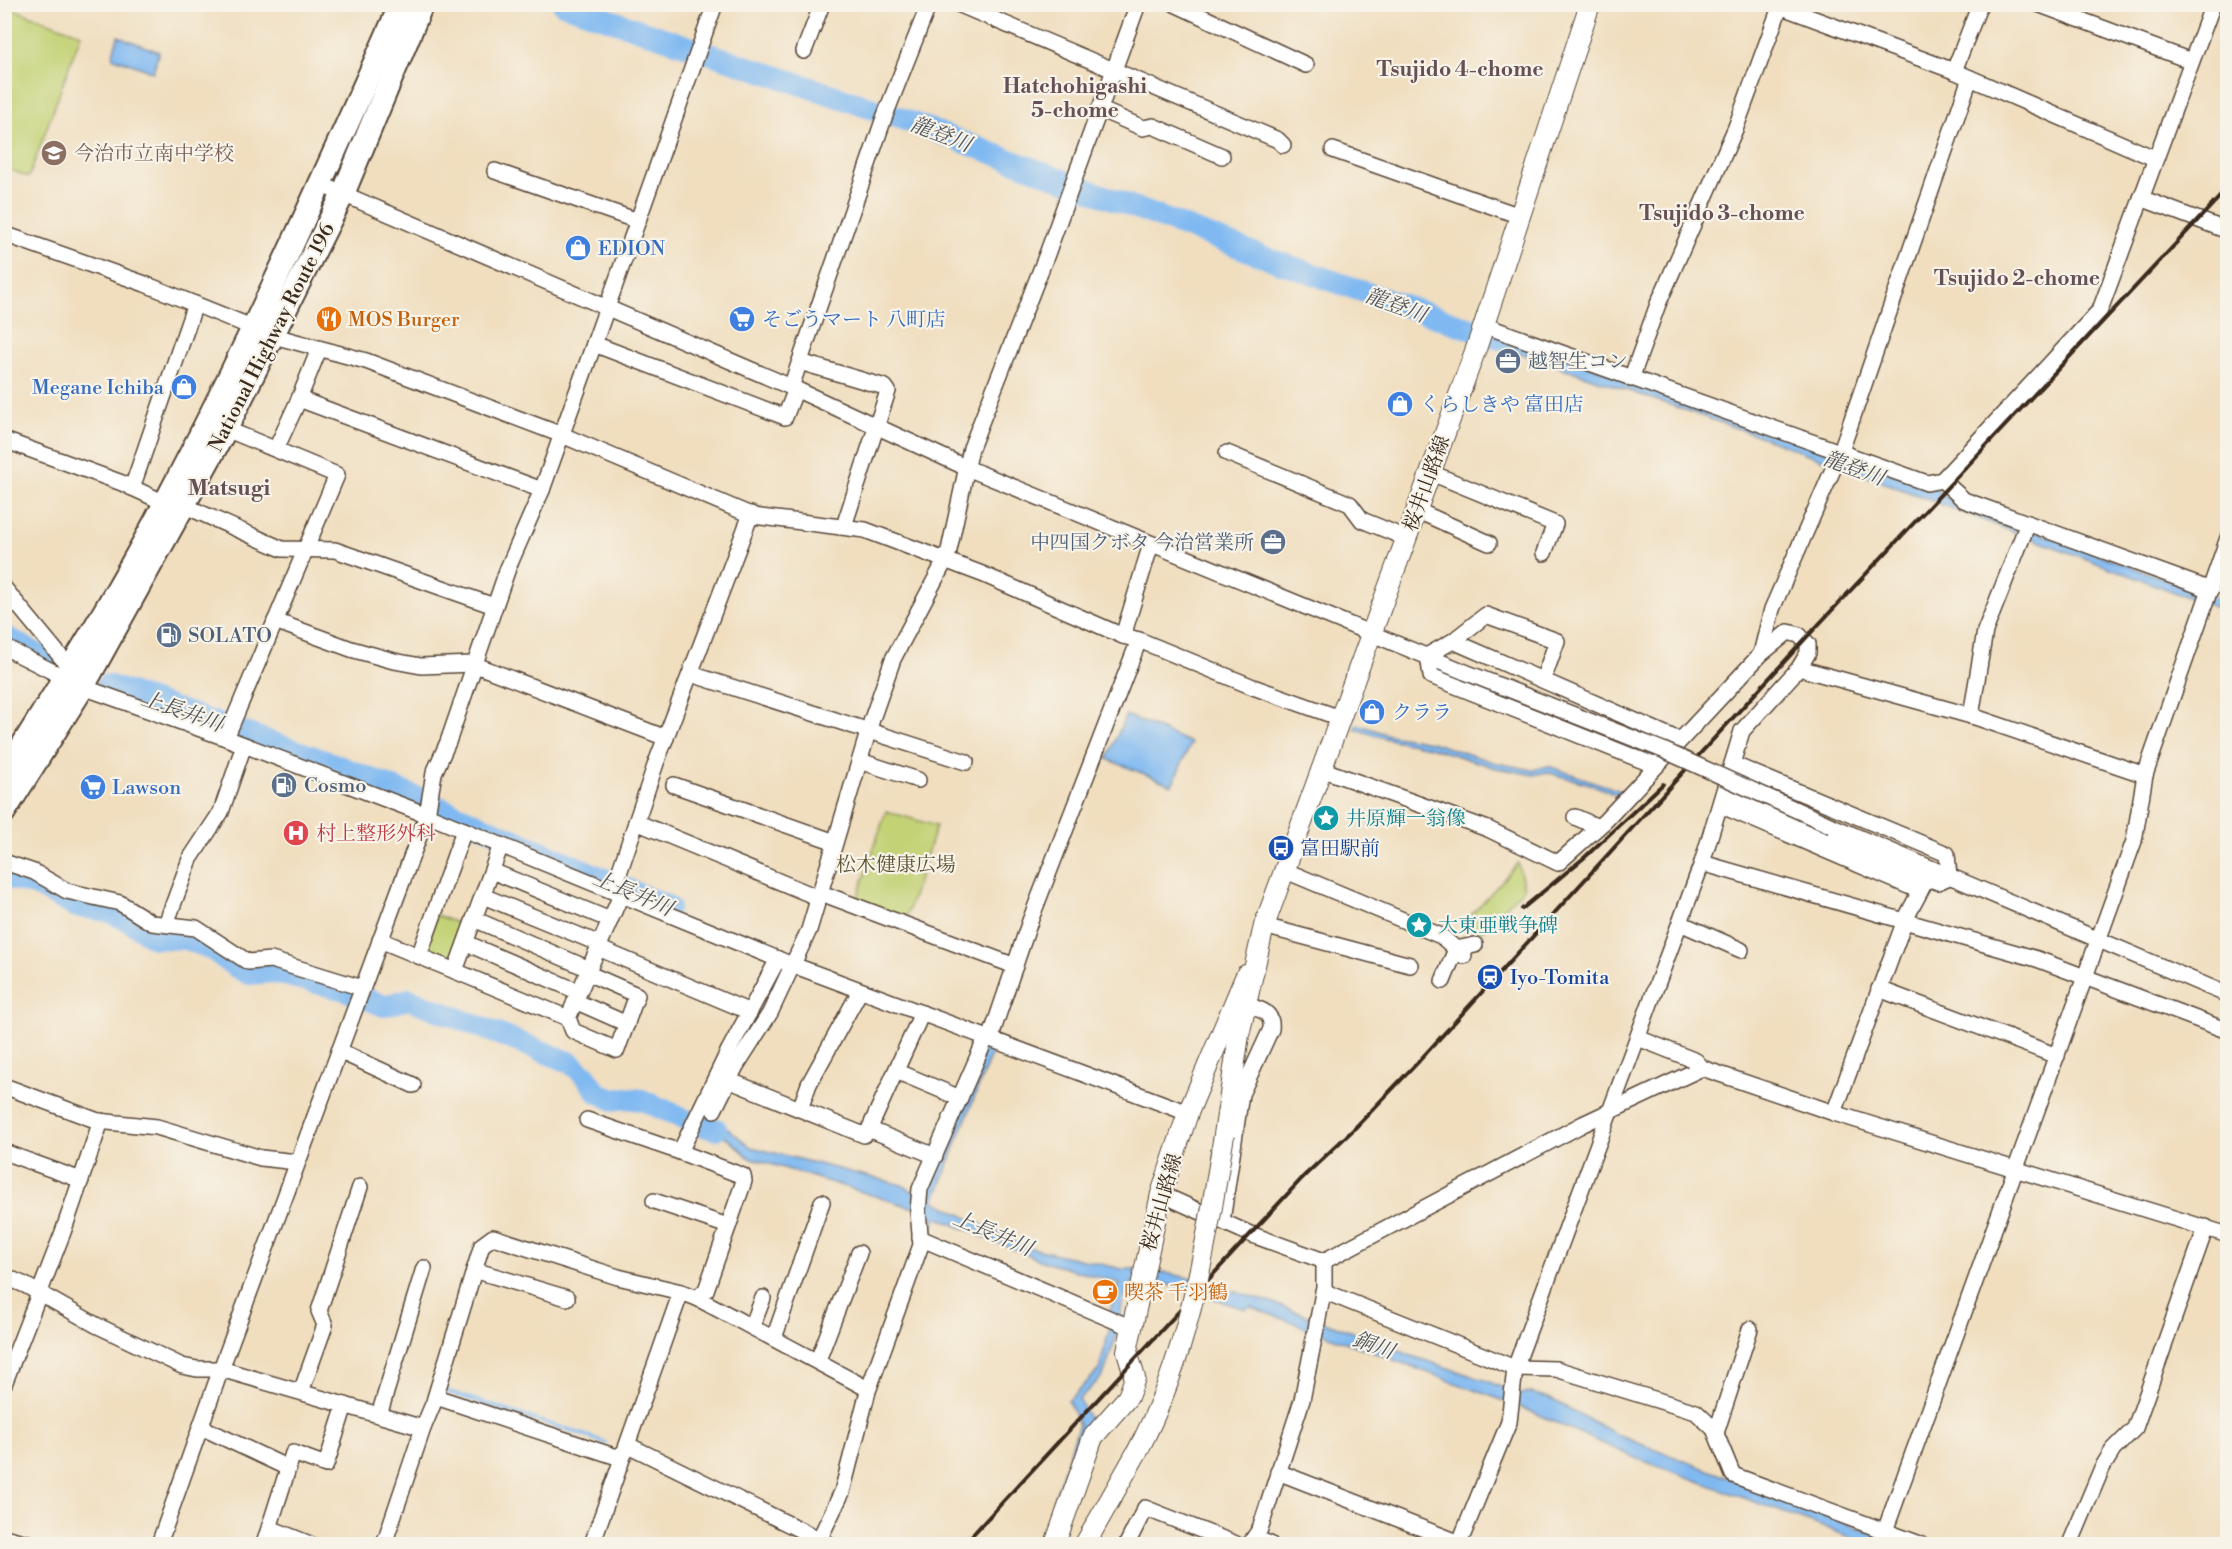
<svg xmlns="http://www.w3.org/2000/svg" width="2232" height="1549" font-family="'Libre Bodoni','Noto Serif JP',serif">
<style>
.green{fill:#c2d274;stroke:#7e7e49;stroke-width:1.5}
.water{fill:#80b9f1;stroke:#5e7288;stroke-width:1.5}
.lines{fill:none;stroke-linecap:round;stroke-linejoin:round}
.stream{stroke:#80b9f1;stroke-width:4}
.river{stroke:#80b9f1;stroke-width:22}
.minor-casing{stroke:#564536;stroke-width:18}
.major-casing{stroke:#564536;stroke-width:22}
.highway-casing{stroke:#564536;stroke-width:26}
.minor{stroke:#fff;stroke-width:15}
.major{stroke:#fff;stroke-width:20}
.highway{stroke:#fff;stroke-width:22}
.rail{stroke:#3b2a1e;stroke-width:4}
.minor-bridge-casing{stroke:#564536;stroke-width:18;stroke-linecap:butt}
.major-bridge-casing{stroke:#564536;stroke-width:22;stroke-linecap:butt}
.minor-bridge{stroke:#fff;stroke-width:15}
.major-bridge{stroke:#fff;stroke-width:20}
.labels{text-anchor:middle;stroke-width:4.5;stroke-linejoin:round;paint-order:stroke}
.education-label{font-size:20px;fill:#785e54;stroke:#f7f3e8;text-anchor:start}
.shop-label{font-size:20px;fill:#366cbe;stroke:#f7f3e8;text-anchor:start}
.food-label{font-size:20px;fill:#c56008;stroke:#f7f3e8;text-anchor:start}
.street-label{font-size:20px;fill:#3b2a1e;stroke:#f7f3e8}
.service-label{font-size:20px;fill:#4e5e75;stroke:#f7f3e8;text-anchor:start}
.culture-label{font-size:20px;fill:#0d838f;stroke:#f7f3e8;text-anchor:start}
.health-label{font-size:20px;fill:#be3a42;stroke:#f7f3e8;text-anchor:start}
.transit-label{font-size:20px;fill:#164399;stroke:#f7f3e8;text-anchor:start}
.park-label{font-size:20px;fill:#5d5434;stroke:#f7f3e8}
.neighbourhood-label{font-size:21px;font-weight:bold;fill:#675055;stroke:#f7f3e8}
.water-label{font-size:21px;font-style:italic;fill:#50555d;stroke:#f7f3e8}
.quarter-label{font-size:22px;font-weight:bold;fill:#675055;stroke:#f7f3e8}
</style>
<rect width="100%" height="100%" fill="#f7f3e8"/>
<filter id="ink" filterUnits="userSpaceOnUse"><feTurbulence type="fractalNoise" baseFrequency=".0167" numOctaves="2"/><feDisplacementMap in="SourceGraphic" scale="12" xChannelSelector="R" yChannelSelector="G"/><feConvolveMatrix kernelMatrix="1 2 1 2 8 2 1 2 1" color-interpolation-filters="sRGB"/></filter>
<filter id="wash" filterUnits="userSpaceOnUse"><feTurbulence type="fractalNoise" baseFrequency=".008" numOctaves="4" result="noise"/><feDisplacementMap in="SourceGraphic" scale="24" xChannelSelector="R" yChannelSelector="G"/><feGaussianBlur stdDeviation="1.35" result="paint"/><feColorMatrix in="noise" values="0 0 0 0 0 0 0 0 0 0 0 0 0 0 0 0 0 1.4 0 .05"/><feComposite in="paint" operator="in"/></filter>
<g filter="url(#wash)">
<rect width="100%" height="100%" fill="#f0debf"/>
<g class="green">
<path d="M 4,6 L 81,34 L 29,177 L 5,168 Z"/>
<path d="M 886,811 L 936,826 L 905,921 L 856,902 Z"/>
<path d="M 1518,863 L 1524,888 L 1478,935 L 1465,922 Z"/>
<path d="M 436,915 L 464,926 L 449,966 L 424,956 Z"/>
</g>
<g class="water">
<path d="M 118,36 L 159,52 L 153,72 L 112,57 Z"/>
<path d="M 1491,331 L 1937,489 L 1948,499 L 2227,602 L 2227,612 L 1768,439 L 1488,342 Z"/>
<path d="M 1126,715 L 1191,743 L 1172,785 L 1107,759 Z"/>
<path d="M 1357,724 L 1389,735 L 1431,742 L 1496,763 L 1533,770 L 1548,766 L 1627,793 L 1623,798 L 1593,785 L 1546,772 L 1534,775 L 1496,768 L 1429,747 L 1388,739 L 1355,729 Z"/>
<path d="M 985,1047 L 994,1047 L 934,1201 L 1026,1247 L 1122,1269 L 1148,1269 L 1189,1278 L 1269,1302 L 1394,1347 L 1406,1354 L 1487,1381 L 1518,1394 L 1532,1393 L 1549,1398 L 1620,1436 L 1900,1544 L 1869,1544 L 1633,1457 L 1523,1408 L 1251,1307 L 1246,1309 C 1220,1303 1149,1271 1128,1285 L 1121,1310 L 1122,1319 L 1103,1376 L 1079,1399 L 1091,1423 L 1084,1431 L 1046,1544 L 1039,1544 L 1079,1425 L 1068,1401 L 1099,1370 L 1110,1327 L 1110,1310 L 1120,1283 L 1047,1263 L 936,1217 L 931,1238 L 924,1236 L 924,1211 L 748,1157 C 733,1141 720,1130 696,1130 L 699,1119 L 725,1126 L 751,1147 L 902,1185 L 925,1198 Z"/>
</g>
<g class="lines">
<g class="stream">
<path d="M 446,1391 L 536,1420"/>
<path d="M 540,1421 L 562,1428"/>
<path d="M 567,1429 L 606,1443"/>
</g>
<g class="river">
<path d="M 563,4 L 900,118 L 1275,261 L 1500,339"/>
<path d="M 4,636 L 48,660"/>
<path d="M 107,685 L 334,764 L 416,797 L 669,907"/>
<path d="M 4,876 L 37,886 L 74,906 L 108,911 L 132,923 L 154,938 L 187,939 L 211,949 L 234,966 L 249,974 L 272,972 L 345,990 L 384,1006 L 409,999 L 569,1062 L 586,1076 L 597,1092 L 613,1100 L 625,1098 L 642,1100 L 698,1125 L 716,1129"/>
</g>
</g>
</g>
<g filter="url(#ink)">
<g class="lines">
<defs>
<g id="minor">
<path d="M 958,4 L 1278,140 L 1283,145"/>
<path d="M 1175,4 L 1306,65"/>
<path d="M 1774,4 L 1954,71 L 2154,158"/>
<path d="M 2038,4 L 2191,61"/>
<path d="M 804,51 L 822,4"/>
<path d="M 1954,71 L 1980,4"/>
<path d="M 1099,109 L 1143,128 L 1153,126 L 1222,156"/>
<path d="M 1333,150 L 1520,216"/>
<path d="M 495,171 L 638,221"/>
<path d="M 320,184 L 791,387 L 967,468 L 1465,672"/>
<path d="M 2141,198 L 2228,231"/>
<path d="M 4,234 L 145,284 L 274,336 L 366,361 L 562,435 L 753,516 L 865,530 L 982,574 L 1123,636 L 1139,640 L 1253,687 L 1340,718"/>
<path d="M 1483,325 L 1927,483 L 1942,480 L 2100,310 L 2213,4"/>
<path d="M 594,344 L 785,417 L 796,389"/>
<path d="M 800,362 L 885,387 L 888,391 L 844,526"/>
<path d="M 1631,379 L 1658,304 L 1736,127 L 1780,7"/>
<path d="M 791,387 L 884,118 L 929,4"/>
<path d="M 299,399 L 542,490"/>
<path d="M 226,429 L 337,475 L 226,738"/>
<path d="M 4,440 L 122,483 L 165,503"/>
<path d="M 276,449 L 299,399 L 319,349"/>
<path d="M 1227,453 L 1350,504 L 1362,520 L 1406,538"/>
<path d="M 1429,472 L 1555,524 L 1544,553"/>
<path d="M 1942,480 L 1964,500 L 2211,590"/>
<path d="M 132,488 L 195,304"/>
<path d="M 183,505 L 282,549 L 335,550 L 494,606"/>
<path d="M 1416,510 L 1489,543"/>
<path d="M 4,588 L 75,674"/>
<path d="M 275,621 L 351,649 L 394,661 L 421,666 L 473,664 L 666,738"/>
<path d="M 1123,636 L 1151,544"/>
<path d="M 1453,641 L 1486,615 L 1557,641 L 1543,680"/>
<path d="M 4,647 L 83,687 L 226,738 L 427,815 L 785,962 L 1188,1113"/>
<path d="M 1761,654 L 1772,609 L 1841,451 L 1970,78"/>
<path d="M 1799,668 L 1975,717 L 2145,775"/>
<path d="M 691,674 L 966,762"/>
<path d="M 1971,716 L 1985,631 L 2028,523"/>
<path d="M 860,761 L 918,780"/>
<path d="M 1656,766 L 1431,676 L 1428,655 L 1453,641 L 1679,740"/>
<path d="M 1321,769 L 1488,829 L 1558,863 L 1605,821 L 1761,654 L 1788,632 L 1799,635 L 1808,644 L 1808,653 L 1799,668 L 1742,731 L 1702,863 L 1515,1368 L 1509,1422 L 1459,1544"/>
<path d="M 674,785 L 835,842"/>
<path d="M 1724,793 L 1927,878 L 1938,882 L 1949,877 L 1947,854 L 1732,764"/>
<path d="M 1720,805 L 1920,891"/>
<path d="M 1575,817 L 1598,827"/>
<path d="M 636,822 L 819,898"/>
<path d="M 1832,826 L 2228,995"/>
<path d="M 501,845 L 455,971 L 568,1018 L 621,895"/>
<path d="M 4,862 L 34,872 L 67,891 L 120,903 L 152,923 L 196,928 L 248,962 L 271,960 L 362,988"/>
<path d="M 1702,863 L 2037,959 L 2228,1031"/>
<path d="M 492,871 L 610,920"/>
<path d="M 1286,871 L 1441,936 L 1464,956"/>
<path d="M 613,891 L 656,763 L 751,514"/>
<path d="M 821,893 L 1015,966"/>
<path d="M 483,896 L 600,944"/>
<path d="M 474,919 L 589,969"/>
<path d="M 1680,923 L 1741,950"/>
<path d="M 166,924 L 190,859 L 221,812 L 244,745"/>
<path d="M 1264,926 L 1410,965"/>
<path d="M 380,940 L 455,971"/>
<path d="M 466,943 L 579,992"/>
<path d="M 598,948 L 750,1012"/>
<path d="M 419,956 L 464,830"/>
<path d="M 1443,981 L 1456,949 L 1475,945"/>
<path d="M 1879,989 L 2057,1056"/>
<path d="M 575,1001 L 627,1024"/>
<path d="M 568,1018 L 573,1031 L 617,1050 L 637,995 L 587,973"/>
<path d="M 1638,1038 L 1696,1061 L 1702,1068"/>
<path d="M 990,1039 L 1030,921 L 1139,640"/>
<path d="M 339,1051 L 413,1085"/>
<path d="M 896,1071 L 960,1098"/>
<path d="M 728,1080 L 864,1135 L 871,1130 L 935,1156"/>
<path d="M 4,1086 L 98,1121 L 157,1127 L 261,1158 L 297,1162"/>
<path d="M 800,1109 L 809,1084 L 860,991"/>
<path d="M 714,1110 L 736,1066 L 770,1013 L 809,930 L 872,719 L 893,659 L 948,555 L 971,448 L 1047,254 L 1138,4"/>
<path d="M 1834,1113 L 1905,920 L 1927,878"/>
<path d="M 587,1120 L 680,1152"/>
<path d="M 868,1132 L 922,1013"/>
<path d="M 4,1152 L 81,1180"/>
<path d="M 1161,1194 L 1250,1234 L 1324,1261 L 1583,1124 L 1702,1068 L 1834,1113 L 2228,1235"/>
<path d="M 654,1201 L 728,1226"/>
<path d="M 1222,1221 L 1241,1094 L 1271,1029 C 1273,1012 1261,1009 1246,1005"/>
<path d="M 920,1238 L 1132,1328"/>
<path d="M 474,1270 L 567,1298"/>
<path d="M 4,1276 L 25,1285 L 96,1325 L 182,1366 L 197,1369 L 221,1369 L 423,1428 L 436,1397 L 617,1457 L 632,1447 L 829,1544"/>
<path d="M 1323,1291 L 1515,1368 L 1556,1369 L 1696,1412 L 1714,1429 L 1733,1475 L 1920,1544"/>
<path d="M 697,1298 L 868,1389"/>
<path d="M 752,1327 L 763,1298"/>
<path d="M 774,1338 L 822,1202"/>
<path d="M 818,1360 L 859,1253"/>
<path d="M 4,1384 L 63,1232 L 101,1121"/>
<path d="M 301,1392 L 325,1325 L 319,1311 L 360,1187"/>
<path d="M 435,1398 L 482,1245 L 493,1237 L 618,1277 L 681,1292"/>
<path d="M 379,1415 L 424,1268"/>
<path d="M 201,1427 L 288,1468"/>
<path d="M 1716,1433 L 1750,1329"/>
<path d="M 1278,1472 L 1460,1543"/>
<path d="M 270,1528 L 310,1544"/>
<path d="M 1885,1531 L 2134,841 L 2145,775 L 2228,538"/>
<path d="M 4,1537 L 31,1544"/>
<path d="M 1254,1538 L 1270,1544"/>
<path d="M 159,1544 L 221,1369 L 427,815 L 434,773 L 448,742 L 508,568 L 542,490 L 715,4"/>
<path d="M 264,1544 L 293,1453 L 326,1465 L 345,1405"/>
<path d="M 384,1544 L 423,1428"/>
<path d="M 592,1544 L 681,1292 L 697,1298 L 706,1290 L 744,1181 L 743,1176 L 680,1152 L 729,1050 L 778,959"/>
<path d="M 817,1544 L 842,1492 L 868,1391 L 921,1245 L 918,1211 L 920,1189 L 986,1038"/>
<path d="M 1127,1544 L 1145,1508 L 1236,1544"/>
<path d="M 1250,1544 L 1260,1529 L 1302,1400 L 1324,1288 L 1324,1261"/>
<path d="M 2070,1544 L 2102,1468 L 2113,1450 L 2135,1428 L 2206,1227"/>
</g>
<g id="major">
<path d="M 1224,1135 L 1239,1035 L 1264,926 L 1477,346 L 1590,4"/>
<path d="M 1055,1544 L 1093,1437 L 1128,1397 L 1135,1378 L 1127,1351 L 1161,1194 L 1188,1113 L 1246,975"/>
<path d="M 1085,1544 L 1137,1452"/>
</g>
<g id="highway">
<path d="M 4,775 C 60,685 117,595 166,501 C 252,339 326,171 401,4"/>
<path d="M 4,812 L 83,687 L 226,429 L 343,194 L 422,4"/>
</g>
</defs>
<use href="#minor" class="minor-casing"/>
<use href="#major" class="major-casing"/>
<use href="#highway" class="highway-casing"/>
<use href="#minor" class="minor"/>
<use href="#major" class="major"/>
<use href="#highway" class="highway"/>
<g class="rail">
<path d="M 1522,909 L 1585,857 L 1663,784"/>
<path d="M 1302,1178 L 1353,1130 L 1419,1061 L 1805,639 L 2228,188"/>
<path d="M 964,1544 L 1306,1174"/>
</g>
<defs>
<path id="minor-bridge" d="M 1465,672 L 1663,750 L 1832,826"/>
<path id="major-bridge" d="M 1137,1452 C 1190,1353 1206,1244 1224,1135"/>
</defs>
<use href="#minor-bridge" class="minor-bridge-casing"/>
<use href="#major-bridge" class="major-bridge-casing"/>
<use href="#minor-bridge" class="minor-bridge"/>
<use href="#major-bridge" class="major-bridge"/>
</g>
</g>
<defs>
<symbol id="school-disc" viewBox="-11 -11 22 22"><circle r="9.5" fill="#8d6e63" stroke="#f7f3e8"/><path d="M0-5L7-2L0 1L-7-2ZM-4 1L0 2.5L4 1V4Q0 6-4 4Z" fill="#fff"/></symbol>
<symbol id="shop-disc" viewBox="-11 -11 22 22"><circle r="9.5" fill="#3f7fe0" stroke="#f7f3e8"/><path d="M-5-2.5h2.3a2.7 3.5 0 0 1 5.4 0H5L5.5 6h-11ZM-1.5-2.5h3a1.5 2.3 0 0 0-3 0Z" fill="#fff"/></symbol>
<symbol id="restaurant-disc" viewBox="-11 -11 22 22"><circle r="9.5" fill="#e8710a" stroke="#f7f3e8"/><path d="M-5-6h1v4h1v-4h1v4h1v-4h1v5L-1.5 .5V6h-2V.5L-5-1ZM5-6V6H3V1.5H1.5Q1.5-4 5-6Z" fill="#fff"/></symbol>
<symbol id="supermarket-disc" viewBox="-11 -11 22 22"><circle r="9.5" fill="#3f7fe0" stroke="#f7f3e8"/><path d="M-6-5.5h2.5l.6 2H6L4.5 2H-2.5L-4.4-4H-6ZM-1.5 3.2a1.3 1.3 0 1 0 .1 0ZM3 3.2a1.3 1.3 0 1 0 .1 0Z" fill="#fff"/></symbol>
<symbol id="office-disc" viewBox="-11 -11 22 22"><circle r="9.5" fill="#5c6f8a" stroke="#f7f3e8"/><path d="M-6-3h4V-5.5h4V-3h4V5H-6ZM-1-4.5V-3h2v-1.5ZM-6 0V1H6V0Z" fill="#fff"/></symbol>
<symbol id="fuel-disc" viewBox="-11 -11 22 22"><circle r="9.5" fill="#5c6f8a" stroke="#f7f3e8"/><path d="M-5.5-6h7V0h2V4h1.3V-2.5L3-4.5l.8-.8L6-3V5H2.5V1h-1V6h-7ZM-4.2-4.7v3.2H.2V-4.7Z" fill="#fff"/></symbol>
<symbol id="sight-disc" viewBox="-11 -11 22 22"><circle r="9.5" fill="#0f9aa8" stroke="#f7f3e8"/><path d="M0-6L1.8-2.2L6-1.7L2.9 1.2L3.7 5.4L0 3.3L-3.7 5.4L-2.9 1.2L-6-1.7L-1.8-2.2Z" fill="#fff"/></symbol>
<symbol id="hospital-disc" viewBox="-11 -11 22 22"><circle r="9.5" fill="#e0444e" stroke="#f7f3e8"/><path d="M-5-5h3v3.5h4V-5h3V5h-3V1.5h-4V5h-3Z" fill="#fff"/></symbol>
<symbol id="bus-disc" viewBox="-11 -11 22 22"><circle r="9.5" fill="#1a4fb4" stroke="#f7f3e8"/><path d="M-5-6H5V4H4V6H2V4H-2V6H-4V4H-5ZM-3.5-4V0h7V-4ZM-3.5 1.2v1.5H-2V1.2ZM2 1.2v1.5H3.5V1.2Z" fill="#fff"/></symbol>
<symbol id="station-disc" viewBox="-11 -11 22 22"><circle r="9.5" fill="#1a4fb4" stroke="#f7f3e8"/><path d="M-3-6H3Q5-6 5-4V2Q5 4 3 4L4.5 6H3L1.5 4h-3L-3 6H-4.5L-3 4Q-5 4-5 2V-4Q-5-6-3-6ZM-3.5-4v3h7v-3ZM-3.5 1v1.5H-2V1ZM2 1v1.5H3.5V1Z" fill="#fff"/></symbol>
<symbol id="cafe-disc" viewBox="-11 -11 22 22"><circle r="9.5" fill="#e8710a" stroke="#f7f3e8"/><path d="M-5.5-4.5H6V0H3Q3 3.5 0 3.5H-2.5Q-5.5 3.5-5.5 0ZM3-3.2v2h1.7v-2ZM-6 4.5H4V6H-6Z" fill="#fff"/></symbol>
</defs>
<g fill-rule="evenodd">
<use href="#school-disc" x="39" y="138" width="30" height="30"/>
<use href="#shop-disc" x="563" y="233" width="30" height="30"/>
<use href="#restaurant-disc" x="314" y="304" width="30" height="30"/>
<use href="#supermarket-disc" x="727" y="304" width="30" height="30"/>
<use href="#office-disc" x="1493" y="346" width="30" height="30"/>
<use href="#shop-disc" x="169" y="372" width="30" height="30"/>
<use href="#shop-disc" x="1385" y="389" width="30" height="30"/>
<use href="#office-disc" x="1258" y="527" width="30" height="30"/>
<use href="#fuel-disc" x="154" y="620" width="30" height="30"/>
<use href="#shop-disc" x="1357" y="697" width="30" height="30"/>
<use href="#fuel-disc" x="269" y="770" width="30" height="30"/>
<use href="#supermarket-disc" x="78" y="772" width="30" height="30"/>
<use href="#sight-disc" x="1311" y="803" width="30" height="30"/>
<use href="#hospital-disc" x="281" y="818" width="30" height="30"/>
<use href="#bus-disc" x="1266" y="833" width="30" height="30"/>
<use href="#sight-disc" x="1404" y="910" width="30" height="30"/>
<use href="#station-disc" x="1475" y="962" width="30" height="30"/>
<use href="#cafe-disc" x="1090" y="1277" width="30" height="30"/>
</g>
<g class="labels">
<g class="education-label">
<text x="74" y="160">今治市立南中学校</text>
</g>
<g class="shop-label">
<text x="598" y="255">EDION</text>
<text x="762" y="326">そごうマート 八町店</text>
<text x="164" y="394" text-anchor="end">Megane Ichiba</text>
<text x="1420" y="411">くらしきや 富田店</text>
<text x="1392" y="719">クララ</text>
<text x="112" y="794">Lawson</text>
</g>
<g class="food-label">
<text x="348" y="326">MOS Burger</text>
<text x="1124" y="1299">喫茶 千羽鶴</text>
</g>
<g class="street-label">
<text transform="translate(271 337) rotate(-63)" y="7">National Highway Route 196</text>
<text transform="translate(1426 483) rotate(-70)" y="7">桜井山路線</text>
<text transform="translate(1161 1202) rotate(-74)" y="7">桜井山路線</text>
</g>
<g class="service-label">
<text x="1528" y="368">越智生コン</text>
<text x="1254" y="549" text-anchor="end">中四国クボタ 今治営業所</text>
<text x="188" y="642">SOLATO</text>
<text x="304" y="792">Cosmo</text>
</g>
<g class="culture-label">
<text x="1346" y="825">井原輝一翁像</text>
<text x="1438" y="932">大東亜戦争碑</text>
</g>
<g class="health-label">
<text x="316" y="840">村上整形外科</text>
</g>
<g class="transit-label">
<text x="1300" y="855">富田駅前</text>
<text x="1510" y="984">Iyo-Tomita</text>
</g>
<g class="park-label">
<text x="896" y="871">松木健康広場</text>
</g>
<g class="neighbourhood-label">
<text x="1460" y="76">Tsujido 4-chome</text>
<text x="1075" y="93">Hatchohigashi<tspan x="1075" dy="24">5-chome</tspan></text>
<text x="1722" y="220">Tsujido 3-chome</text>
<text x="2017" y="285">Tsujido 2-chome</text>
</g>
<g class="water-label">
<text transform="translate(941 134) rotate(21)" y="7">龍登川</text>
<text transform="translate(1396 305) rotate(20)" y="7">龍登川</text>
<text transform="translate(1854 468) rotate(20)" y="7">龍登川</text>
<text transform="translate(182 711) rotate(19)" y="7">上長井川</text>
<text transform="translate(633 893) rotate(23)" y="7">上長井川</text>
<text transform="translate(993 1233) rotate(23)" y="7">上長井川</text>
<text transform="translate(1374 1345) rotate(20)" y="7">銅川</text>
</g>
<g class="quarter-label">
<text x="229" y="495">Matsugi</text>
</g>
</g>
<rect width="2232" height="1549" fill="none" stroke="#f7f3e8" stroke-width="24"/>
</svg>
